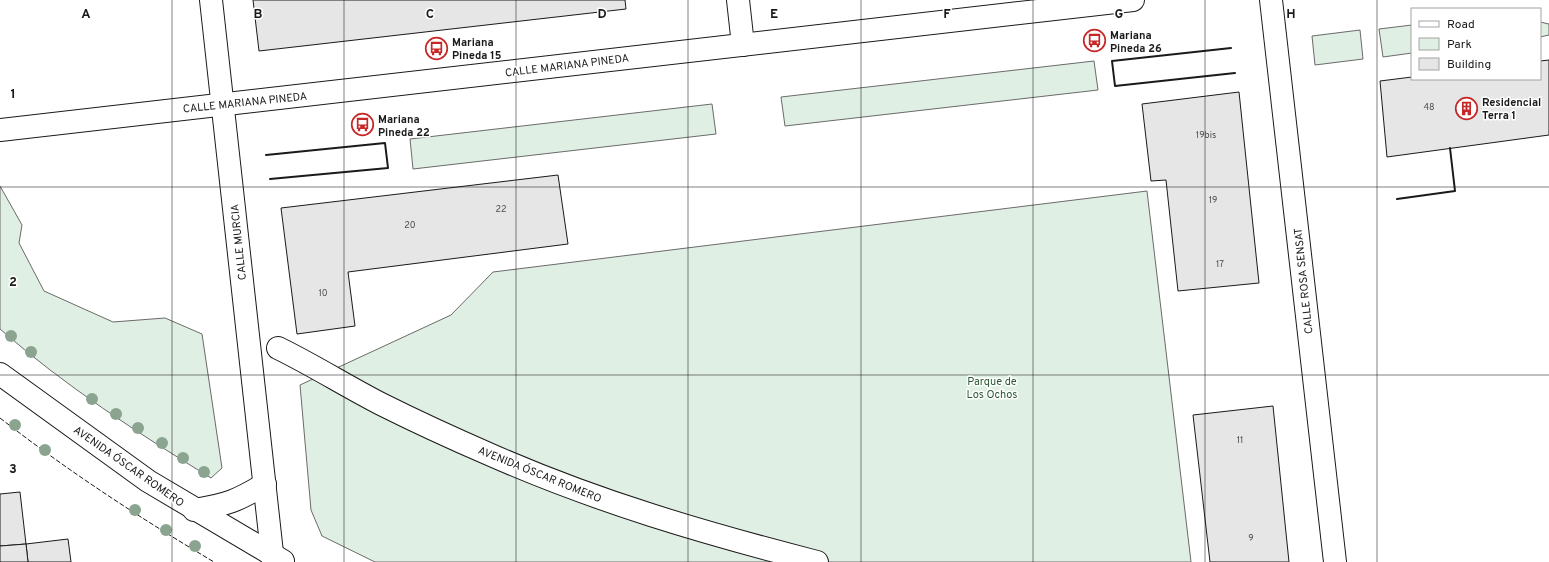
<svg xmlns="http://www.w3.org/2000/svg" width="1549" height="562" font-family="Overpass,sans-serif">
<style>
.green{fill:#e0efe3;stroke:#6a6a6a}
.building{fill:#e6e6e6;stroke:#1a1a1a}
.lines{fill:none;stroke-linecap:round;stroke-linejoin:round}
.minor-casing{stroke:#1a1a1a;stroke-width:24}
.minor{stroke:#fff;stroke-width:22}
.fence{stroke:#1a1a1a;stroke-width:1;stroke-dasharray:5 2;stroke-linecap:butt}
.wall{stroke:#1a1a1a;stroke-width:2}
.tree{fill:#8aa48f}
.grid{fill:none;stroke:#1a1a1a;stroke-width:1;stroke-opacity:0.55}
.labels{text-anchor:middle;stroke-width:3;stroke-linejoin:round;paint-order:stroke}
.number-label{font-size:9px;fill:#4d4d4d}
.poi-label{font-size:11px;font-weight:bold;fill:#1a1a1a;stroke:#fff;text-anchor:start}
.street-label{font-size:11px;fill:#1a1a1a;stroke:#fff}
.park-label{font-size:11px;fill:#2b5a34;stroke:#fff}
.grid-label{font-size:13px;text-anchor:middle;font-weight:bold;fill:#1a1a1a;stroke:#fff;stroke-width:3;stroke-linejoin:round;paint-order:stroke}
</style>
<rect width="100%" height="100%" fill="#fff"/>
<g class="green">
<path d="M 1540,22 L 1549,24 L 1549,35 L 1540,37 Z"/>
<path d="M 1412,25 L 1412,53 L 1383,57 L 1379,29 Z"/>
<path d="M 1360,30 L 1363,59 L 1315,65 L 1312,36 Z"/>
<path d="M 1094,61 L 1098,90 L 785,126 L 781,97 Z"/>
<path d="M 712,104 L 716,134 L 413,169 L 410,139 Z"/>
<path d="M 0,186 L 22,225 L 19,243 L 44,291 L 113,322 L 165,318 L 202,334 L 222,468 L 211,478 C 138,433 65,386 0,329 Z"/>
<path d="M 1147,191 L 1191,562 L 375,562 L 322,536 L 311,510 L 300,385 L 451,315 L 493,272 Z"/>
</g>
<g class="building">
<path d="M 253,0 L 625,0 L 626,9 L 259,51 Z"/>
<path d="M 1549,60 L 1549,135 L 1387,157 L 1380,81 L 1412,77 L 1412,79 L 1540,79 L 1540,61 Z"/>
<path d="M 1239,92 L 1259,283 L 1178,291 L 1166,180 L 1151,181 L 1142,104 Z"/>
<path d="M 558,175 L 568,244 L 348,272 L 355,326 L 297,334 L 281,208 Z"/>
<path d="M 1273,406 L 1289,562 L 1210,562 L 1193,415 Z"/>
<path d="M 20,492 L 26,544 L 0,546 L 0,494 Z"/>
<path d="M 68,539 L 71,562 L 28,562 L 26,544 Z"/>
<path d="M 26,544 L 28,562 L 0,562 L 0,546 Z"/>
</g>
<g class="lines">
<defs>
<g id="minor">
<path d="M 211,0 L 273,562"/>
<path d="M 738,0 L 743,45"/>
<path d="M 1271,0 L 1335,562"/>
<path d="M 0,130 L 1133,0"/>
<path d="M 278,348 C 313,365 346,386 381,404 C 417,422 454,439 491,455 C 598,502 704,533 817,562"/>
<path d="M 0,374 L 148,481 L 283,561"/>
<path d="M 194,510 C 226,505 237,501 265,484"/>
</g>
</defs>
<use href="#minor" class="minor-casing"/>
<use href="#minor" class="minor"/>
<path class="fence" d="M 0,418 C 68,471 140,518 214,562"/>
<g class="wall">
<path d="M 1231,48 L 1112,61 L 1115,86 L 1235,73"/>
<path d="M 266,155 L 385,143 L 388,168 L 270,179"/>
<path d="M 1397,199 L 1455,191 L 1450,148"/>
</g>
</g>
<g class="tree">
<circle cx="11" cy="336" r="6"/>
<circle cx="31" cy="352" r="6"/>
<circle cx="92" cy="399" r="6"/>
<circle cx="116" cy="414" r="6"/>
<circle cx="15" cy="425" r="6"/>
<circle cx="138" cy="428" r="6"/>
<circle cx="162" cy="443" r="6"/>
<circle cx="45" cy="450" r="6"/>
<circle cx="183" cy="458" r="6"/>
<circle cx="204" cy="472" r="6"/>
<circle cx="135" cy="510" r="6"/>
<circle cx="166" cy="530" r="6"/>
<circle cx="195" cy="546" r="6"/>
</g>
<path class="grid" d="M 172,0 L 172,562M 344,0 L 344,562M 516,0 L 516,562M 688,0 L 688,562M 861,0 L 861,562M 1033,0 L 1033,562M 1205,0 L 1205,562M 1377,0 L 1377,562M 0,187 L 1549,187M 0,375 L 1549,375"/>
<defs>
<symbol id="bus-ring" viewBox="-11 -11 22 22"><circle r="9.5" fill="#fff" stroke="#c62828" stroke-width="1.5"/><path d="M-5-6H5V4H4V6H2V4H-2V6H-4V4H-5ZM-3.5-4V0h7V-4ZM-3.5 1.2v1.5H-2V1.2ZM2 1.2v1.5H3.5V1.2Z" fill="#c62828"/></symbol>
<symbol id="building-ring" viewBox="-11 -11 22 22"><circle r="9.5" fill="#fff" stroke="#c62828" stroke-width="1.5"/><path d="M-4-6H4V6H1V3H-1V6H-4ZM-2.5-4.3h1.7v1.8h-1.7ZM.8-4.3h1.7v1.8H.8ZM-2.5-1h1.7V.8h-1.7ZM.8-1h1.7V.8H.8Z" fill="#c62828"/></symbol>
</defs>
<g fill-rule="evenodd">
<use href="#bus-ring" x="1082" y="28" width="25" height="25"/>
<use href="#bus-ring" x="424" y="36" width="25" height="25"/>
<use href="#building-ring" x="1454" y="96" width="25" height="25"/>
<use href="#bus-ring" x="350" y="112" width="25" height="25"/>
</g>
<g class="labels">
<g class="number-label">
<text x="1429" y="110">48</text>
<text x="1206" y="138">19bis</text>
<text x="1213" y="203">19</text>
<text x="501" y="212">22</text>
<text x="410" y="228">20</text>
<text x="1220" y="267">17</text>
<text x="323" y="296">10</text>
<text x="1240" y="443">11</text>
<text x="1251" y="541">9</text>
</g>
<g class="poi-label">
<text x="1110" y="39">Mariana<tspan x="1110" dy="13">Pineda 26</tspan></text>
<text x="452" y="46">Mariana<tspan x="452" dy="13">Pineda 15</tspan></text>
<text x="1482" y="106">Residencial<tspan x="1482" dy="13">Terra 1</tspan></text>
<text x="378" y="123">Mariana<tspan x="378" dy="13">Pineda 22</tspan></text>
</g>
<g class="street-label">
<text transform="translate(567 65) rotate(-7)" y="4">CALLE MARIANA PINEDA</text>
<text transform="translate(245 102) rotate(-6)" y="4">CALLE MARIANA PINEDA</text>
<text transform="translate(238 242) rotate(-96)" y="4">CALLE MURCIA</text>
<text transform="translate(1303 281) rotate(-96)" y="4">CALLE ROSA SENSAT</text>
<text transform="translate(129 466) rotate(35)" y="4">AVENIDA ÓSCAR ROMERO</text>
<text transform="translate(540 474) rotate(22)" y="4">AVENIDA ÓSCAR ROMERO</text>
</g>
<g class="park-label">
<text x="992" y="385">Parque de<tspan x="992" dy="13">Los Ochos</tspan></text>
</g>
</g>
<g class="grid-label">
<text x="86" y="18">A</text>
<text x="258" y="18">B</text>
<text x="430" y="18">C</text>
<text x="602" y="18">D</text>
<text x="774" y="18">E</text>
<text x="947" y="18">F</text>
<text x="1119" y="18">G</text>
<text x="1291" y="18">H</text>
<text x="13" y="98">1</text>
<text x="13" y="286">2</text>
<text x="13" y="473">3</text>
</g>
<rect x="1411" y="8" width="130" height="72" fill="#ffffff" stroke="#a3a3a3"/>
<rect x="1419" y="21" width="20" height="6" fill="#ffffff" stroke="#a3a3a3"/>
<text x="1447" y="28" font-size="12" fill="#1a1a1a">Road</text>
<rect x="1419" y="38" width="20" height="12" fill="#e0efe3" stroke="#a3a3a3"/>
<text x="1447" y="48" font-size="12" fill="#1a1a1a">Park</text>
<rect x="1419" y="58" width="20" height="12" fill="#e6e6e6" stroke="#a3a3a3"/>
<text x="1447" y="68" font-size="12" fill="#1a1a1a">Building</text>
</svg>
